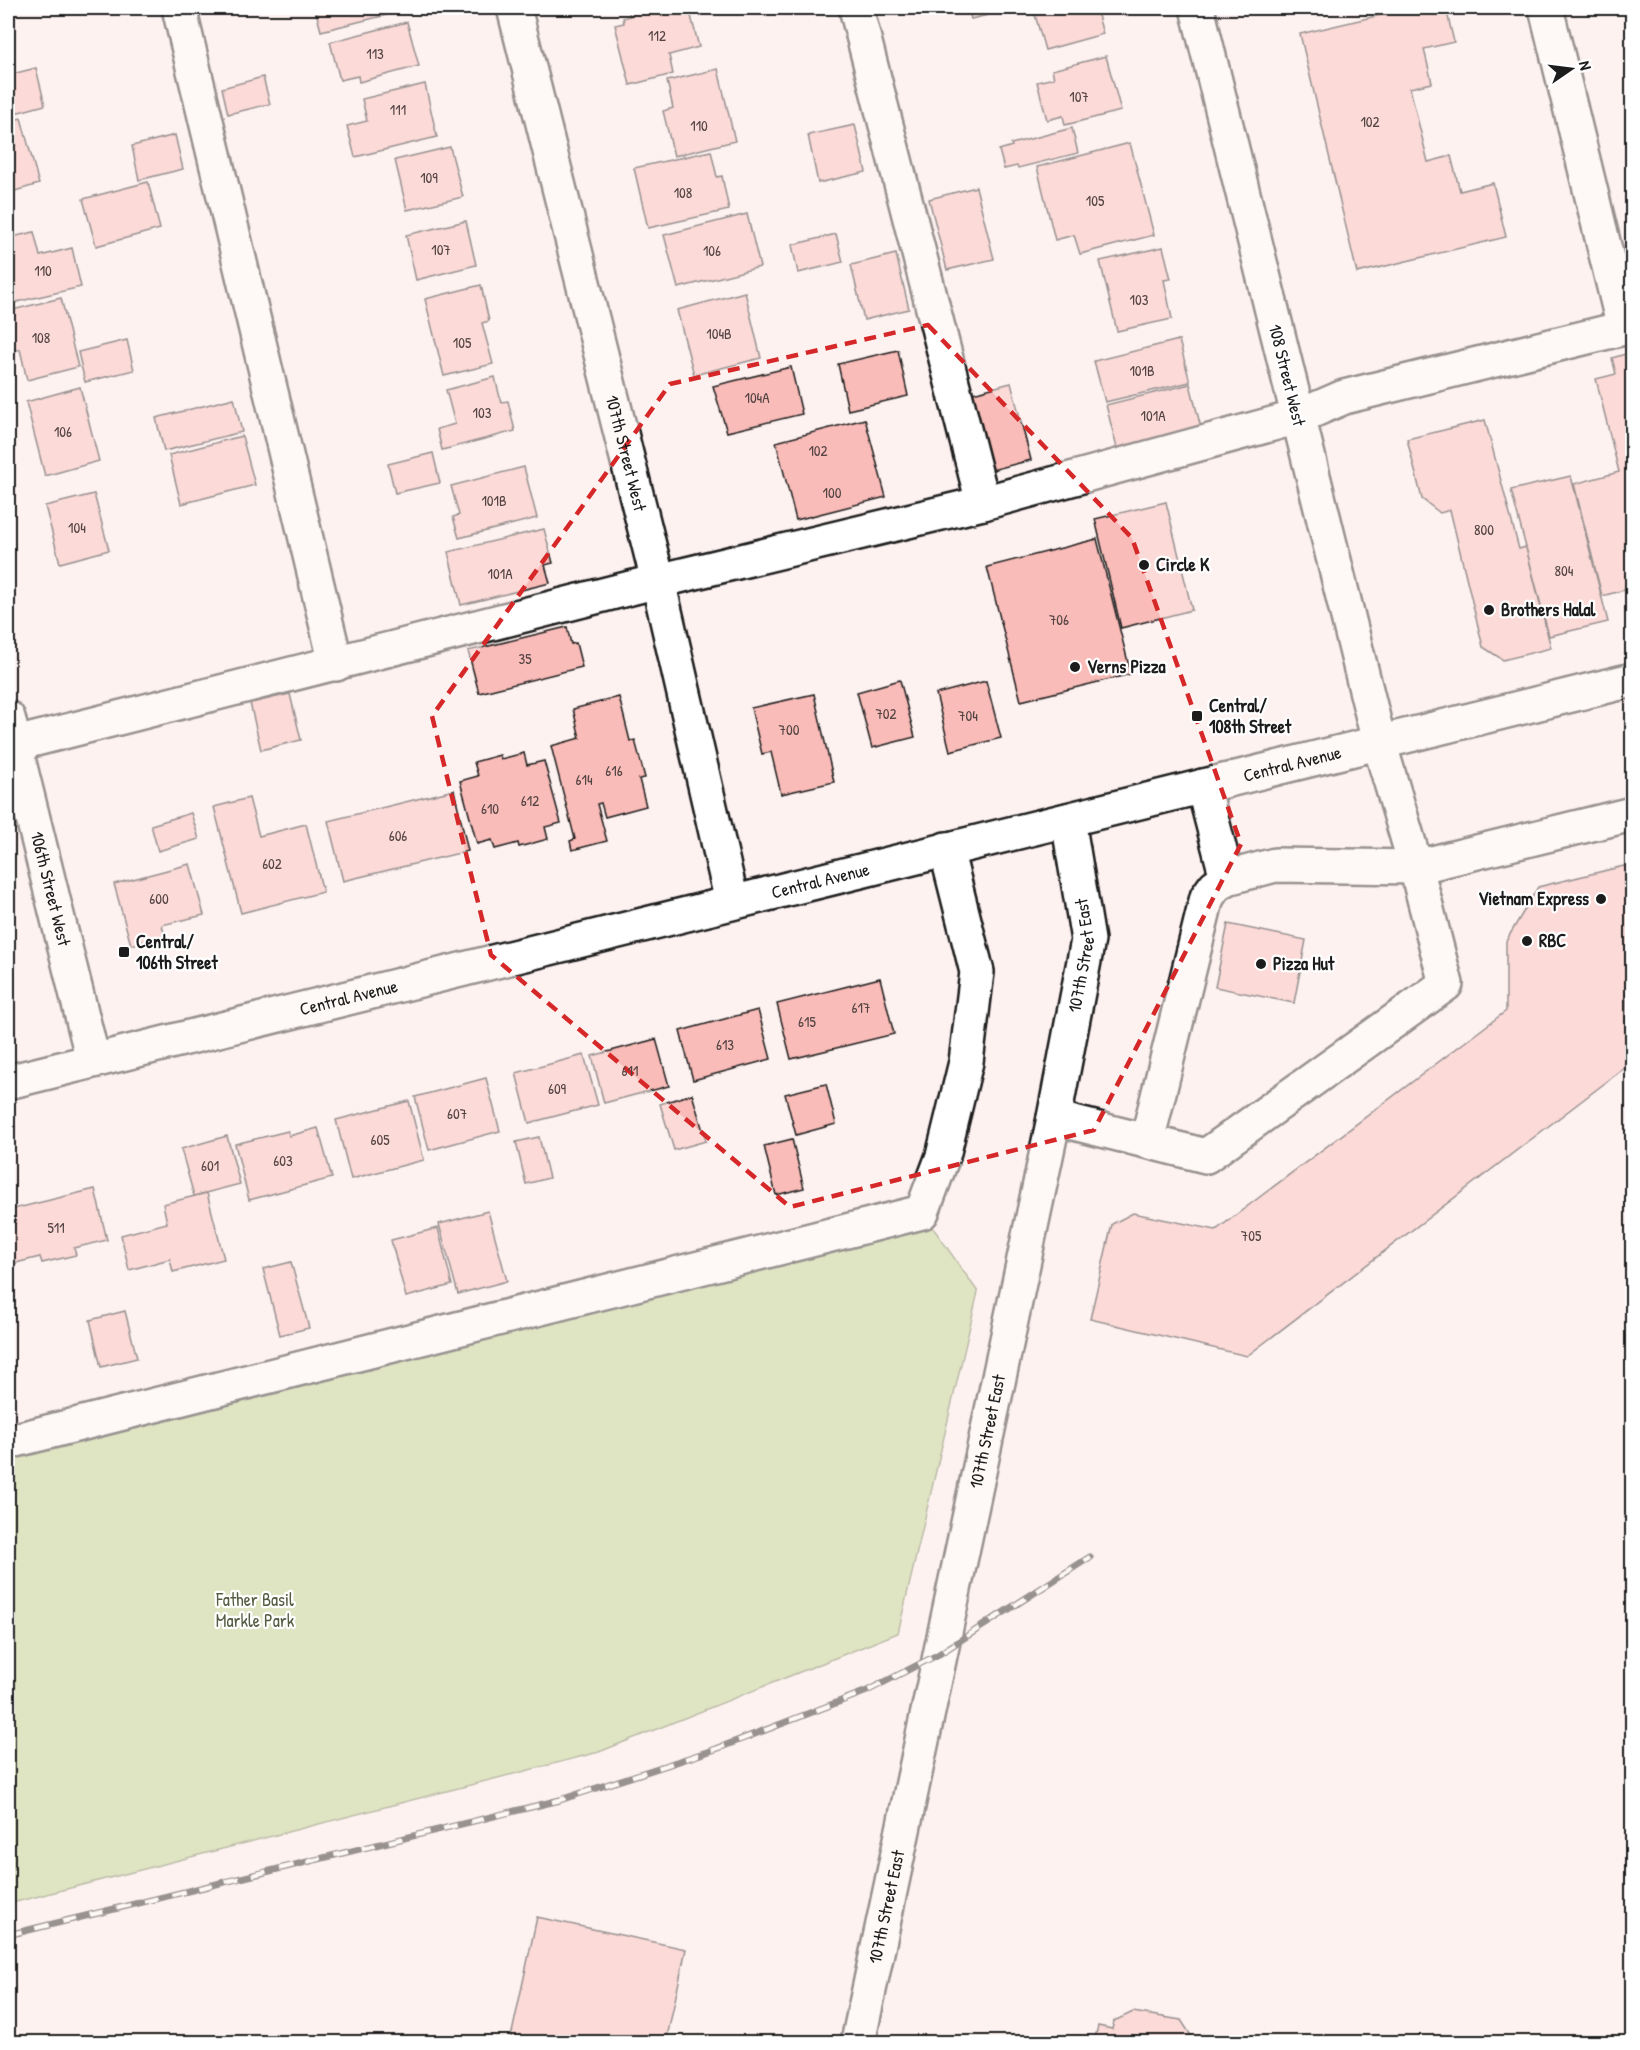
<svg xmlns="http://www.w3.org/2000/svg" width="1640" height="2050" font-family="'Patrick Hand',sans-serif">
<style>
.green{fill:#bbd38a;stroke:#6c7853;stroke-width:1.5}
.building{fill:#f9bcb8;stroke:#1c1c1c;stroke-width:1.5}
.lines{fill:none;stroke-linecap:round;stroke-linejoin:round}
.minor-casing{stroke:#1c1c1c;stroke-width:38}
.major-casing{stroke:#1c1c1c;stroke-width:38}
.minor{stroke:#fff;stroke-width:33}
.major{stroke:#fff;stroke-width:33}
.rail-casing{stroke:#1c1c1c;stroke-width:7}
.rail{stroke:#fff;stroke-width:4.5;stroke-dasharray:14;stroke-linecap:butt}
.marked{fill:none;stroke:#d62828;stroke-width:4.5;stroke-dasharray:12 8;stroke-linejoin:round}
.poi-dot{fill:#1c1c1c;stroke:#fff;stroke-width:2}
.labels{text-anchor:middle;stroke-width:4.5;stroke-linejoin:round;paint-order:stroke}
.number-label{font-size:15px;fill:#534443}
.street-label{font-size:18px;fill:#1c1c1c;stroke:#fff}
.poi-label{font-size:18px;font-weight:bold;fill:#1c1c1c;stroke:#fff;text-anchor:start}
.park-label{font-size:18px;fill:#545c42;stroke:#fff}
</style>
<rect width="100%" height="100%" fill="#fef2f1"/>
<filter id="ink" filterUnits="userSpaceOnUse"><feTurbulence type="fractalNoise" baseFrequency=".0167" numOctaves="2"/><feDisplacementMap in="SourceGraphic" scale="12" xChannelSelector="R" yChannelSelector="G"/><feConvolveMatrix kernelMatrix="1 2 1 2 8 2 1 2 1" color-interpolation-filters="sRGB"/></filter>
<g filter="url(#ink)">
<path class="green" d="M 922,1212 L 978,1292 L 898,1633 L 599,1752 L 8,1904 L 8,1442 Z"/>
<g class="building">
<path d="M 315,8 L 398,8 L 399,12 L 321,31 Z"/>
<path d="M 628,8 L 689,8 L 699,47 L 669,55 L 673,74 L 630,85 L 615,25 L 624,23 L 623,18 L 630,16 Z"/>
<path d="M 968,8 L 1017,8 L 971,19 Z"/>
<path d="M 1033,8 L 1096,8 L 1103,34 L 1045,50 Z"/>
<path d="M 1410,8 L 1446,8 L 1454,42 L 1424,49 L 1432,83 L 1410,88 L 1428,162 L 1451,156 L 1460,191 L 1493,183 L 1506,237 L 1357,273 L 1300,34 Z"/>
<path d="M 407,22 L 419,66 L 359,82 L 358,76 L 340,80 L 330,42 Z"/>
<path d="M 1106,56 L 1121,111 L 1065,125 L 1063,116 L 1047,120 L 1037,82 L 1054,78 L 1052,70 Z"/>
<path d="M 36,68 L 45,105 L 8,115 L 8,75 Z"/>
<path d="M 718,69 L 735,141 L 674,156 L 663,111 L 673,108 L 667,81 Z"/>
<path d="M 263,77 L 270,104 L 228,114 L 222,88 Z"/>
<path d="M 425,84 L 437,137 L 355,157 L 347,126 L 367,121 L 362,99 Z"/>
<path d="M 21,118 L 39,184 L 8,193 L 8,122 Z"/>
<path d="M 855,125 L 866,172 L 818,183 L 808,135 Z"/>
<path d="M 1072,128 L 1078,153 L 1018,168 L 1017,166 L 1004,169 L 999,150 L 1012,146 L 1011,144 Z"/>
<path d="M 175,135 L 183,169 L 139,180 L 132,146 Z"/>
<path d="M 1130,143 L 1154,235 L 1080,254 L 1074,235 L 1055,240 L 1037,167 Z"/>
<path d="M 450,147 L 463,197 L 407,210 L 395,160 Z"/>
<path d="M 711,151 L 717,177 L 722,176 L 729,210 L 648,228 L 634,168 Z"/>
<path d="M 148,182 L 160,229 L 96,246 L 83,199 Z"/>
<path d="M 976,187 L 994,259 L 947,270 L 929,199 Z"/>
<path d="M 747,214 L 760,267 L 678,288 L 664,235 Z"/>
<path d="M 466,221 L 476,265 L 416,280 L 406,235 Z"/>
<path d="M 34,232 L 40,256 L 72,248 L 81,287 L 8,304 L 8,238 Z"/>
<path d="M 836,234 L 843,262 L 798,273 L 792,245 Z"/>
<path d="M 1163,247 L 1171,279 L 1164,280 L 1172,319 L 1117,331 L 1100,261 Z"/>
<path d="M 896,254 L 909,309 L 864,320 L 851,265 Z"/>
<path d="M 481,285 L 489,321 L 482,323 L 493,364 L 444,376 L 425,299 Z"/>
<path d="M 745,292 L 761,358 L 694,375 L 677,310 Z"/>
<path d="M 61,298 L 78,367 L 27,380 L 20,349 L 14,351 L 8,326 L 8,311 Z"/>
<path d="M 127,340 L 134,370 L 85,382 L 78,352 Z"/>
<path d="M 1179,340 L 1190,382 L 1105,402 L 1094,361 Z"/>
<path d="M 898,350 L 908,396 L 848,410 L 838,364 Z"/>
<path d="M 1632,352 L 1632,588 L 1602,596 L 1574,484 L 1619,472 L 1596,379 L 1616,374 L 1612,358 Z"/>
<path d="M 791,367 L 802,414 L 727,432 L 713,386 Z"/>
<path d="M 495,377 L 501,402 L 508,401 L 515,431 L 442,450 L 437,429 L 455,424 L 446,390 Z"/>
<path d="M 1011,383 L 1031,460 L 988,471 L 969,394 Z"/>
<path d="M 1190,384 L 1201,428 L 1117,448 L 1106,405 Z"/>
<path d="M 80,387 L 99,461 L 45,476 L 26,402 Z"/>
<path d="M 234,398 L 242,432 L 164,451 L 156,418 Z"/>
<path d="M 865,419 L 886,497 L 796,520 L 776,442 Z"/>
<path d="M 1485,420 L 1519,549 L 1526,547 L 1551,648 L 1503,660 L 1483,647 L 1450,510 L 1440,513 L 1422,499 L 1407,439 Z"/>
<path d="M 242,436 L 255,485 L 181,504 L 169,455 Z"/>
<path d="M 433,453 L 440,483 L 395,493 L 388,464 Z"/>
<path d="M 524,467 L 537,518 L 459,538 L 453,517 L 459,515 L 451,486 Z"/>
<path d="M 1571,476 L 1608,622 L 1549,636 L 1511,490 Z"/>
<path d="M 94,494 L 109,550 L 60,563 L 45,506 Z"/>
<path d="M 1166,502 L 1192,610 L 1121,628 L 1095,519 Z"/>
<path d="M 544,529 L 553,563 L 545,565 L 550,583 L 461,605 L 448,552 Z"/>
<path d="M 1097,539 L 1131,674 L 1021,701 L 987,567 Z"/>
<path d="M 567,627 L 571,644 L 576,643 L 582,667 L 479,693 L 468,651 Z"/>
<path d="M 900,680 L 915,737 L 872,748 L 857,692 Z"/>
<path d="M 986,681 L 1001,738 L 950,751 L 936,694 Z"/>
<path d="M 290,694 L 301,740 L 261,750 L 250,703 Z"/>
<path d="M 814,694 L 834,782 L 781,794 L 771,752 L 762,754 L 751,708 Z"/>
<path d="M 619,697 L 630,741 L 635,740 L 645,778 L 639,779 L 646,806 L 605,817 L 601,803 L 597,804 L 607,841 L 572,850 L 570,841 L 575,839 L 551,746 L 580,738 L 573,709 Z"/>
<path d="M 524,753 L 527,765 L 544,761 L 561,823 L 545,827 L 548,839 L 519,847 L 518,843 L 495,849 L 492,840 L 477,844 L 460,781 L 478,776 L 474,762 L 500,755 L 501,759 Z"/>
<path d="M 454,790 L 468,851 L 343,881 L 328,821 Z"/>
<path d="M 249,798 L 259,836 L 306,824 L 323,892 L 241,913 L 214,807 Z"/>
<path d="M 191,813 L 199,839 L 158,851 L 151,825 Z"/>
<path d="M 190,864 L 204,915 L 162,925 L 165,937 L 131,945 L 114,884 Z"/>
<path d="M 1632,864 L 1632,991 L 1626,993 L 1626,1067 L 1247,1356 L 1090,1319 L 1112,1224 L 1133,1213 L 1216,1230 L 1506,1011 L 1506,941 L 1538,887 Z"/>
<path d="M 1228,924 L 1306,940 L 1294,1003 L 1215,987 Z"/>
<path d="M 880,978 L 894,1034 L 791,1059 L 777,1004 Z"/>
<path d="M 758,1010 L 771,1059 L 693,1080 L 680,1031 Z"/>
<path d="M 656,1039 L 669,1086 L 604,1103 L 592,1056 Z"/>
<path d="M 584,1055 L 598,1105 L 529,1123 L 516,1073 Z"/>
<path d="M 486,1078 L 500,1131 L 429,1150 L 415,1097 Z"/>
<path d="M 826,1084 L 836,1124 L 796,1135 L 785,1094 Z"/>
<path d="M 692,1094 L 706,1141 L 674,1150 L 660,1104 Z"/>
<path d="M 409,1101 L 424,1160 L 351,1179 L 336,1120 Z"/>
<path d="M 318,1128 L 332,1178 L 249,1200 L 235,1144 L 288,1131 L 289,1136 Z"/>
<path d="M 227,1136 L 240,1184 L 194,1196 L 181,1149 Z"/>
<path d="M 539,1137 L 549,1178 L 526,1184 L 516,1142 Z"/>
<path d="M 792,1139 L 804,1188 L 776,1195 L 764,1146 Z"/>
<path d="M 95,1189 L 107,1240 L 74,1248 L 76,1255 L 42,1263 L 40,1257 L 8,1265 L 8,1217 L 10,1216 L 9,1210 Z"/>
<path d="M 207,1193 L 224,1259 L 173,1272 L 170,1259 L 129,1270 L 121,1235 L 167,1223 L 163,1204 Z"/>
<path d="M 488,1211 L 507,1281 L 458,1294 L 439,1224 Z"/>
<path d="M 438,1228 L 452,1285 L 406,1297 L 391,1240 Z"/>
<path d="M 291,1262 L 309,1328 L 280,1335 L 263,1269 Z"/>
<path d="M 125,1311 L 137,1358 L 101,1367 L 90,1320 Z"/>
<path d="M 537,1917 L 686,1949 L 666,2042 L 510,2042 Z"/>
<path d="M 1133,2012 L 1181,2020 L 1192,2037 L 1191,2042 L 1094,2042 L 1098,2026 L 1112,2029 L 1114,2021 Z"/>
</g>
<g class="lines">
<defs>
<g id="minor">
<path d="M 179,8 L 336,664"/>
<path id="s1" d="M 514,8 L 658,581 L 732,902"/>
<path d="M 856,8 L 983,503"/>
<path d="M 1546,8 L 1624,328"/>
<path id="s2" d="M 8,718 L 93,1060"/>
<path d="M 8,746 L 658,581 L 983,503 L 1298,417 L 1344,397 L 1632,326"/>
<path d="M 1203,786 L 1227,878"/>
<path d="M 1054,1118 L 1206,1156 L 1446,984 L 1416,867 L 1379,742 L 1197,8"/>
<path d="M 1147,1141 L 1207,897 L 1215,886 L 1227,878 L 1275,865 L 1416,867 L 1632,814"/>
<path d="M 8,1442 L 922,1212 L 943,1156 L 966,1062 L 977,972 L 946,849"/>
<path id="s3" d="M 858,2042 L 1054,1118 L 1088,940 L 1068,820"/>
</g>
<g id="major">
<path id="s4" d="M 8,1082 L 1632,680"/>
</g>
</defs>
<use href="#minor" class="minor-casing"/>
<use href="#major" class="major-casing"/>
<use href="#minor" class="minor"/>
<use href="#major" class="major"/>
<defs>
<path id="rail" d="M 8,1935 L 560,1800 L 716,1749 L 867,1691 L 939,1654 L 1090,1557"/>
</defs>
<use href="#rail" class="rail-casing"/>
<use href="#rail" class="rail"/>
</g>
</g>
<path d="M0 0H1640V2050H0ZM 928,325 L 1132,538 L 1241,844 L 1094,1130 L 790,1207 L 491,955 L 432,716 L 670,384 Z" fill="#fef2f1" fill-opacity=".55" fill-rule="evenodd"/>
<path class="marked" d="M 928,325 L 1132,538 L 1241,844 L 1094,1130 L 790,1207 L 491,955 L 432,716 L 670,384 Z"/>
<g class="poi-dot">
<circle cx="1144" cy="565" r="6"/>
<circle cx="1489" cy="610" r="6"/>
<circle cx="1075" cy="667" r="6"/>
<rect x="1191" y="710" width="12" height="12" rx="3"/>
<circle cx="1601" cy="899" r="6"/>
<circle cx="1527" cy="941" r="6"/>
<rect x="118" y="946" width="12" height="12" rx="3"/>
<circle cx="1261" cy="964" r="6"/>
</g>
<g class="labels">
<g class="number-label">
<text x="657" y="41">112</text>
<text x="375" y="59">113</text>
<text x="1079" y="102">107</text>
<text x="398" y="115">111</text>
<text x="1370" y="127">102</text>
<text x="699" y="131">110</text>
<text x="429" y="183">109</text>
<text x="683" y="198">108</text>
<text x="1095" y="206">105</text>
<text x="441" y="255">107</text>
<text x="712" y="256">106</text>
<text x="43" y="276">110</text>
<text x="1139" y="305">103</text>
<text x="719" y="339">104B</text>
<text x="41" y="343">108</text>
<text x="462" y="348">105</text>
<text x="1142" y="376">101B</text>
<text x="757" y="403">104A</text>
<text x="482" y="418">103</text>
<text x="1153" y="421">101A</text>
<text x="63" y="437">106</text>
<text x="818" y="456">102</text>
<text x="832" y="498">100</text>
<text x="494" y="506">101B</text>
<text x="77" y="533">104</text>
<text x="1484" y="535">800</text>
<text x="1564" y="576">804</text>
<text x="500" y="579">101A</text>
<text x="1059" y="625">706</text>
<text x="525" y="664">35</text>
<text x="886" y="719">702</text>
<text x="968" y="721">704</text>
<text x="789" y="735">700</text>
<text x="614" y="776">616</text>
<text x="584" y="785">614</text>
<text x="530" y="806">612</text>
<text x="490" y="814">610</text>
<text x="398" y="841">606</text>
<text x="272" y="869">602</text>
<text x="159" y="904">600</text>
<text x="861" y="1013">617</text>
<text x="807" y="1027">615</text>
<text x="725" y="1050">613</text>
<text x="630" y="1076">611</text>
<text x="557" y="1094">609</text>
<text x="457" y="1119">607</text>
<text x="380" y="1145">605</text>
<text x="283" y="1166">603</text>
<text x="210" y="1171">601</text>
<text x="56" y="1233">511</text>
<text x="1251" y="1241">705</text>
</g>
<g class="street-label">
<text transform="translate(1287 375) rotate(76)" y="6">108 Street West</text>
<text dy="6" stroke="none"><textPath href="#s1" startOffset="459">107th Street West</textPath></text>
<text dy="6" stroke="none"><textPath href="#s4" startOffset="1323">Central Avenue</textPath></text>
<text dy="6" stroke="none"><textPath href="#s4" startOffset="837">Central Avenue</textPath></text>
<text dy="6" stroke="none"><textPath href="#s2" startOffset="176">106th Street West</textPath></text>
<text dy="6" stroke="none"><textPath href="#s3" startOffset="1110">107th Street East</textPath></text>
<text dy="6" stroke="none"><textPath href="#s4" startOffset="351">Central Avenue</textPath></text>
<text dy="6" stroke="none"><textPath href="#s3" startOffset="624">107th Street East</textPath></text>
<text dy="6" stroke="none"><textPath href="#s3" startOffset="138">107th Street East</textPath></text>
</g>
<g class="poi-label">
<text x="1156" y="571">Circle K</text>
<text x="1501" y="616">Brothers Halal</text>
<text x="1087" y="673">Verns Pizza</text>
<text x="1209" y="712">Central/<tspan x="1209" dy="21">108th Street</tspan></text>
<text x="1589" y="905" text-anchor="end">Vietnam Express</text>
<text x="1539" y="947">RBC</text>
<text x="136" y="948">Central/<tspan x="136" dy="21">106th Street</tspan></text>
<text x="1273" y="970">Pizza Hut</text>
</g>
<g class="park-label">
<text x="255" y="1606">Father Basil<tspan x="255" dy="21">Markle Park</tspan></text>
</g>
</g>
<rect width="1640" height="2050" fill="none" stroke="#fff" stroke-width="30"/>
<rect x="15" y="15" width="1610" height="2020" fill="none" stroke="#1c1c1c" stroke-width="2" filter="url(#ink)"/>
<g transform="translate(1571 69) rotate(76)" stroke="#ffffff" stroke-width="4.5" paint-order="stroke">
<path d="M0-4.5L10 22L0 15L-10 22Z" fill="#1c1c1c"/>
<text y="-9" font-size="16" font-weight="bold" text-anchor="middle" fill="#1c1c1c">N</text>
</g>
</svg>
